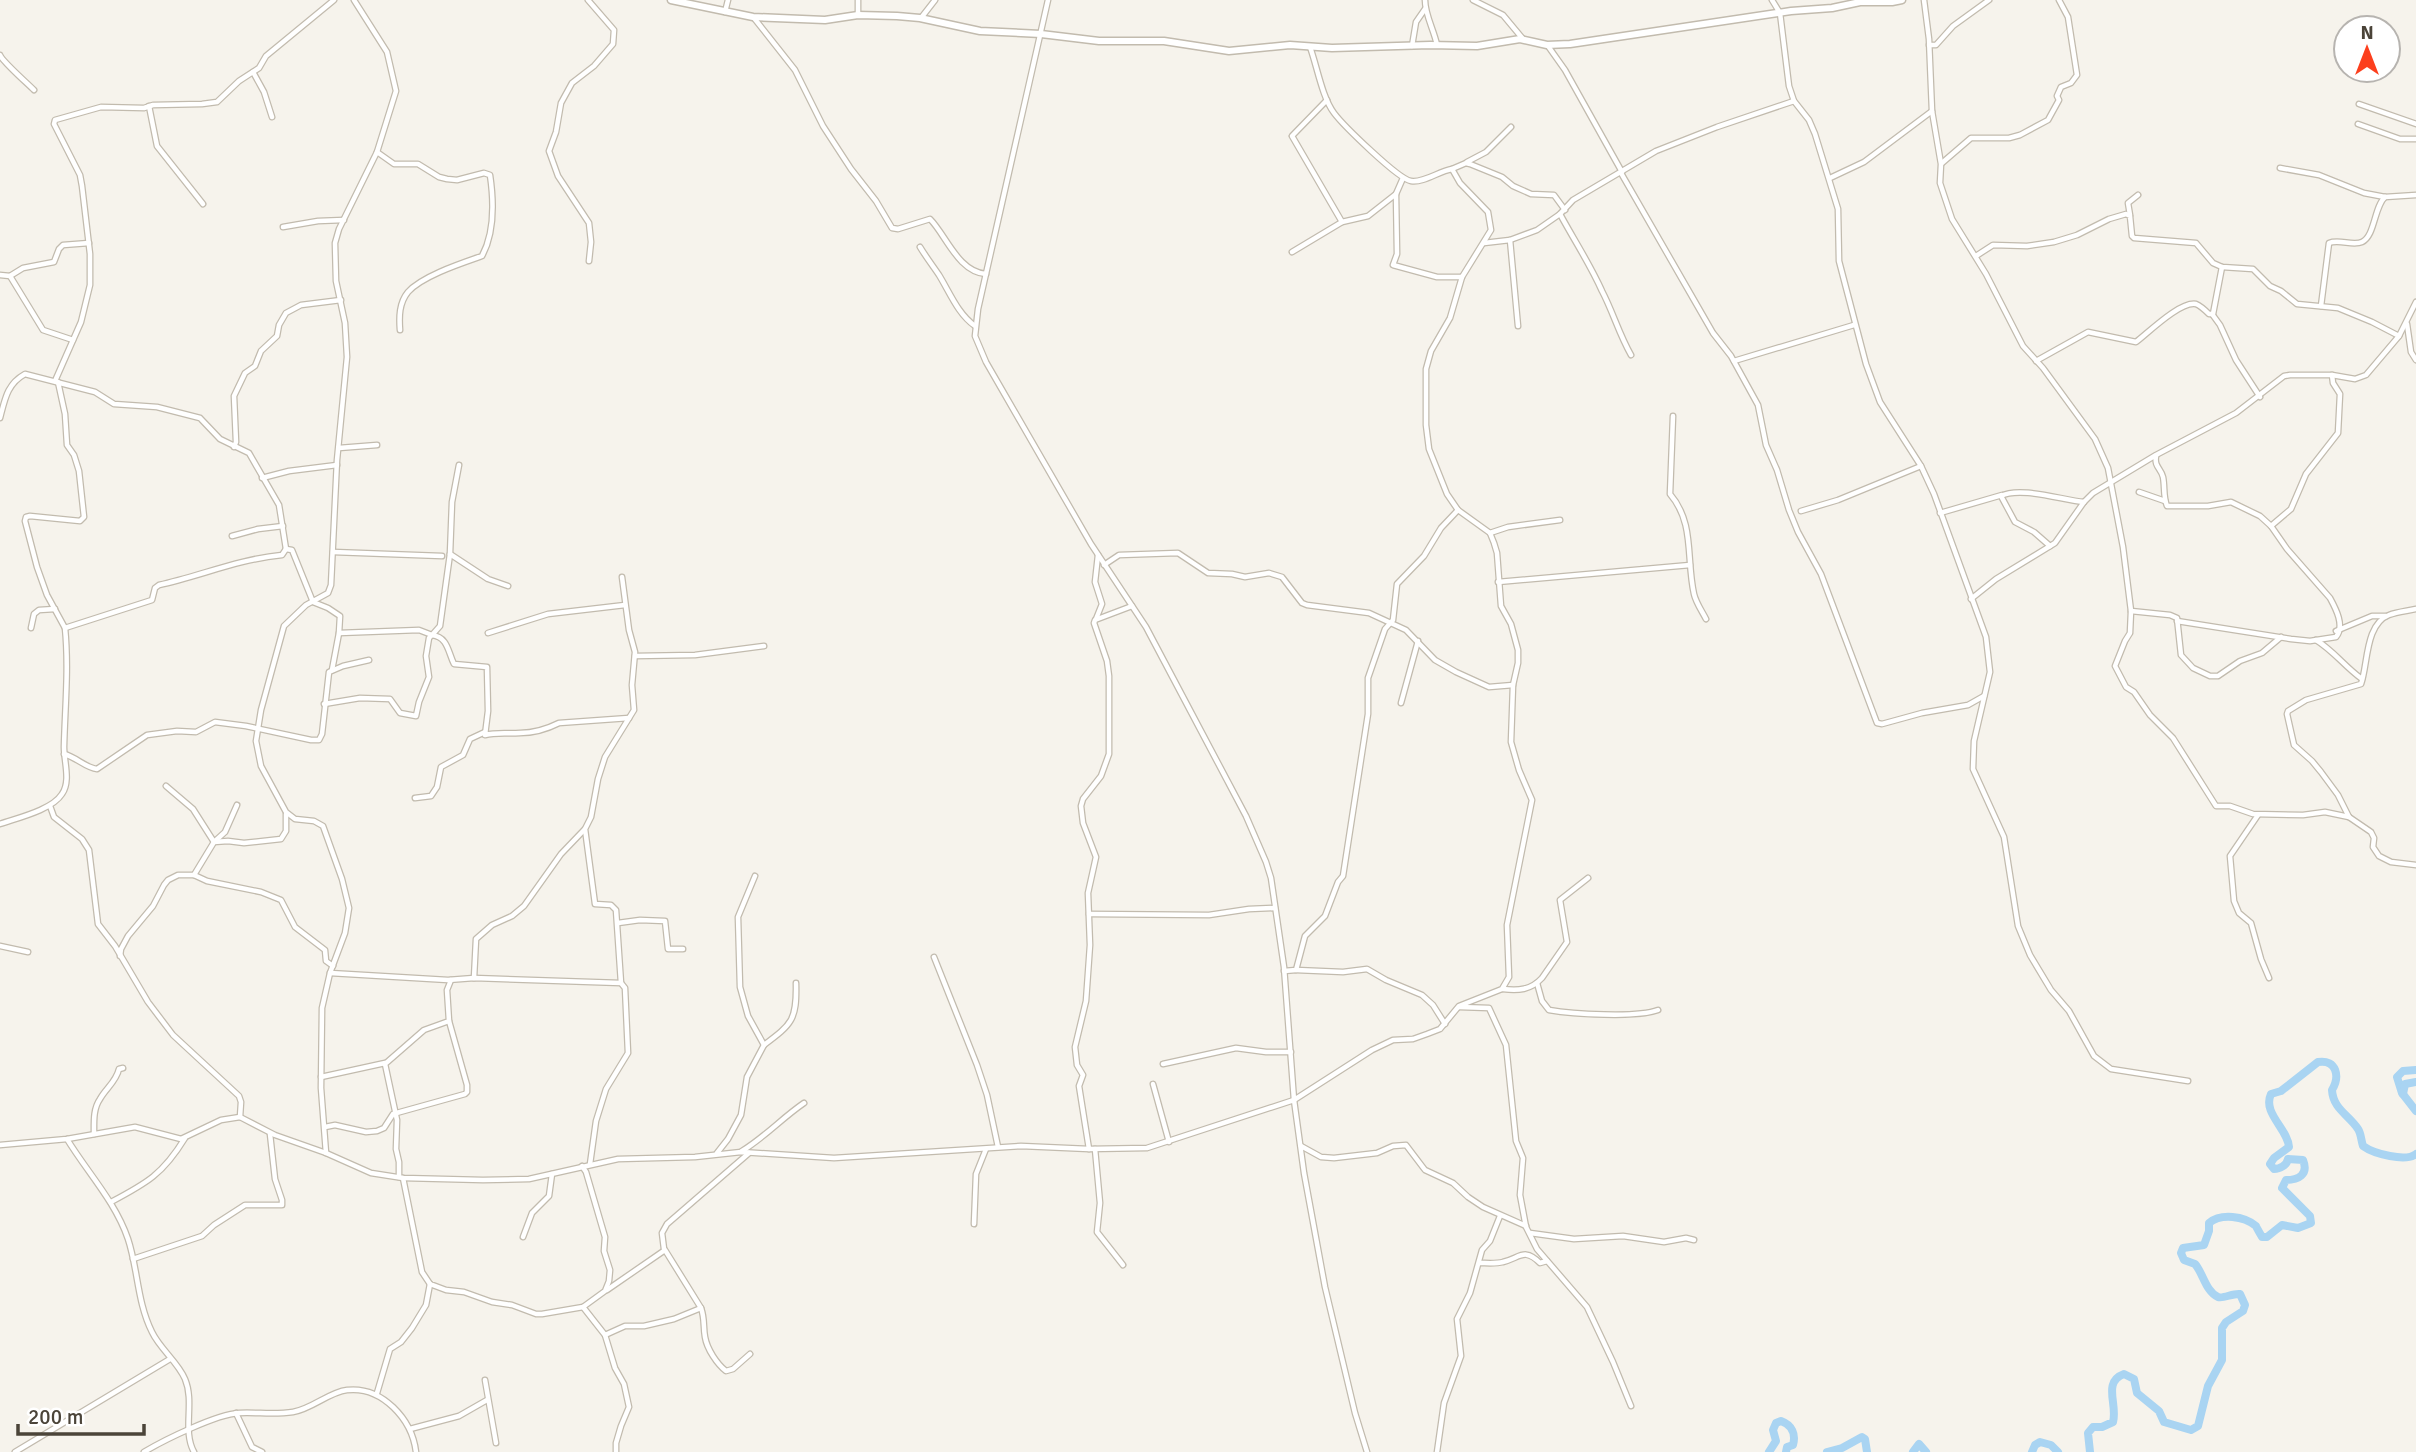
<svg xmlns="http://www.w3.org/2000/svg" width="2416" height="1452" font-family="Signika,sans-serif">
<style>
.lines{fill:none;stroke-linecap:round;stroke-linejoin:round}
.river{stroke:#a9d4f2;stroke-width:8}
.minor-casing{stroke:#c2bbae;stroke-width:7}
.tertiary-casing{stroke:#c2bbae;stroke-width:9}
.minor{stroke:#fff;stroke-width:4.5}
.tertiary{stroke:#fff;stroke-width:6}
</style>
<rect width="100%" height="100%" fill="#f6f3ec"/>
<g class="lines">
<g class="river">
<path d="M 2416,1070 L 2403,1071 L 2397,1077 L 2402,1093 L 2416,1111"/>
<path d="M 2403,1094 L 2405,1084 L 2416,1082"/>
<path d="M 1769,1452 L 1776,1441 L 1773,1430 L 1776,1423 L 1781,1421 C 1792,1425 1796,1434 1793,1445 L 1787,1447 L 1786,1452"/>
<path d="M 1827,1452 L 1842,1448 L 1862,1437 L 1865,1439 L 1867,1452"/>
<path d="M 1913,1452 L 1919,1444 L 1926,1452"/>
<path d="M 2032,1452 L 2035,1445 L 2040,1442 L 2051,1445 L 2058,1452"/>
<path d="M 2090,1452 L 2088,1433 L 2093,1427 L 2102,1427 L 2113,1422 C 2118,1405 2102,1382 2124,1374 L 2134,1379 L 2137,1393 L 2159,1411 L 2164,1422 L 2191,1430 L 2198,1426 L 2208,1386 L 2222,1360 L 2222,1328 L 2226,1322 L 2243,1311 L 2245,1305 L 2240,1294 C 2233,1293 2223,1299 2218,1297 C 2206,1292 2203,1273 2195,1264 L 2184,1260 L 2181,1253 L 2183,1248 L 2204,1245 L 2209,1231 L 2209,1223 C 2221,1213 2244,1216 2256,1226 C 2256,1227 2261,1235 2262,1237 L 2267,1237 L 2282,1225 L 2298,1228 L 2311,1223 L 2310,1216 L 2282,1188 L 2286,1180 C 2298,1180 2309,1175 2303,1160 L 2288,1159 C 2287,1165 2280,1169 2274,1169 L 2270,1164 L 2274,1158 L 2289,1147 C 2288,1129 2262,1113 2271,1094 L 2281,1091 L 2318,1062 C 2337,1059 2340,1077 2332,1090 C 2333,1109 2349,1115 2358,1129 C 2361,1133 2361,1140 2363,1146 C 2374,1154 2406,1162 2416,1154"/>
</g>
<defs>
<g id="minor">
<path d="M 588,0 L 614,30 L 613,44 L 594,66 L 572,83 L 561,103 L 556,132 L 549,151 L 558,176 L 589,223 L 591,242 L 589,261"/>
<path d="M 1048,0 L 978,309 L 975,336 L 986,362 L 1091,544 L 1146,627 L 1246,816 L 1266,862 L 1271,878 L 1284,967 L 1294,1100 L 1304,1173 L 1325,1287 L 1355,1413 L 1367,1452"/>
<path d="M 1425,0 C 1425,15 1434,30 1437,45"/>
<path d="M 1473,0 L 1503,15 L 1523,39"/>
<path d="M 1772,0 L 1780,13 L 1789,86 L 1794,101 L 1809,120 L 1815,134 L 1838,209 L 1839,261 L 1866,364 L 1880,402 L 1921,466 L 1934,494 L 1986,637 L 1990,672 L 1974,741 L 1973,769 L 2004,837 L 2018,926 L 2030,955 L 2051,990 L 2069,1011 L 2094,1056 L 2111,1069 L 2188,1081"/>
<path d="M 1924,0 L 1929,39 L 1932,111 L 1941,164 L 1940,183 L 1952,219 L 1986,274 L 2023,346 L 2043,368 L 2095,439 L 2108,468 L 2123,547 L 2131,611 L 2130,633 L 2125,641 L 2115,666 L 2126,687 L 2134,692 L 2150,715 L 2173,738 L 2216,806 L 2230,806 L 2253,814 L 2303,815 L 2325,812 L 2349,817"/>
<path d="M 725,12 L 728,0"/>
<path d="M 858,15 L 858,0"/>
<path d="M 754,18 L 795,70 L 823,126 L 851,169 L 876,201 L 892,228 L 898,229 L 930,219 C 946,235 958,272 986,274"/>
<path d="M 921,18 L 935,0"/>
<path d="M 1929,45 L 1936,45 L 1953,26 L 1989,0"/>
<path d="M 1412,46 L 1416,22 L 1425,9"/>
<path d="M 1548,46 L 1565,70 L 1622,172"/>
<path d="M 0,55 C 2,61 27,83 34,90"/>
<path d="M 253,72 L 264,92 L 272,117"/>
<path d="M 1327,100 L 1292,136 L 1342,222"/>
<path d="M 2359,104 L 2416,124"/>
<path d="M 149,106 L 157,146 L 203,204"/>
<path d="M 2358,124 L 2400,139 L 2416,139"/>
<path d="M 377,152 L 394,164 L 418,164 L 439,177 L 447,179 L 457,180 L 484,173 L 490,175 C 494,202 495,232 482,256 C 462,263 422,276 408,292 C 399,303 399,317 400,330"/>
<path d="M 1467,162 L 1486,152 L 1511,127"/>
<path d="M 1942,163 L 1971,138 L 2009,138 L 2020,135 L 2048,120 L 2059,100 L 2057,96 L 2061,87 L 2071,83 L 2077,75 L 2068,17 L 2059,0"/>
<path d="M 2280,168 L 2319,175 L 2364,193 L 2385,197 L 2416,195"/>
<path d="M 1452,169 L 1466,163 L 1470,164 L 1502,177 L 1513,186 L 1531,194 L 1554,195 L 1565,210"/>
<path d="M 1621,173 L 1713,333 L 1731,356 L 1758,405 L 1766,445 L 1777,470 L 1789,510 L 1798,532 L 1821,574 L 1877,723 L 1882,724 L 1922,713 L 1968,705 L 1984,696"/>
<path d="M 1403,178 L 1396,194 L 1397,254 L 1393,265 L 1437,277 L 1462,277"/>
<path d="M 1830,178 L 1864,162 L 1932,111"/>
<path d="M 1560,214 C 1574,240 1590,264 1602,291 C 1613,312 1619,334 1631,355"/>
<path d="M 2130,215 L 2128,203 L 2138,195"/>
<path d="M 283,227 L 318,221 L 344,220"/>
<path d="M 1510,240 L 1518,326"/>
<path d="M 1484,243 L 1510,240 L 1537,230 L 1560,214 L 1573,200 L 1656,151 L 1717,127 L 1794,101"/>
<path d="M 920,247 C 926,257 933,266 939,275 C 950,293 958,314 975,326"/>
<path d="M 1292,252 L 1342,222 L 1368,216 L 1396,194"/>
<path d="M 1976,256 L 1993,245 L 2027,246 L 2054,242 L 2077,235 L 2109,219 L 2126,214 L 2130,216 L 2132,236 L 2134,238 L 2196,243 L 2213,263 L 2222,267 L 2253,269 L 2270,286 L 2281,291 L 2297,304 L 2338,308 L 2372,322 L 2399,336"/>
<path d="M 0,275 L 10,276 L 23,268 L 54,262 L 59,249 L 63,245 L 89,243"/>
<path d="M 10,276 L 43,330 L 73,340"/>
<path d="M 2321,306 L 2329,243 C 2339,239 2353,246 2362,242 C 2375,236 2374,207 2385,197"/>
<path d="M 2212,314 L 2220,325 L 2236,360 L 2260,397"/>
<path d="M 2407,324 L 2411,352 L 2416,360"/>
<path d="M 1734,361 L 1854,325"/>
<path d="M 2036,361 L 2088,332 L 2136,342 C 2148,333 2180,301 2196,304 C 2201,306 2205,310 2209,314 L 2213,314 L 2222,267"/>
<path d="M 55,381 L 81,322 L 90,285 L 90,254 L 82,186 L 80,175 L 54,124 L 55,120 L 101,107 L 144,108 L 153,105 L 202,104 L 217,102 L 239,81 L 259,68 L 266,56 L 334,0"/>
<path d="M 58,382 L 65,414 L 67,445 L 74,455 L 79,471 L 84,517 L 80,521 L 30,516 L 26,517 L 25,521 L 37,567 L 47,595 L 65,628 L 152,600 L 155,588 L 159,585 C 200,576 239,559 282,555 L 286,549"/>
<path d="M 1673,416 L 1670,494 C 1695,523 1686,559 1694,594 C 1696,603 1702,611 1706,619"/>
<path d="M 0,418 C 5,399 7,384 25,374 L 95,392 L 114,404 L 157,407 L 200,418 L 220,439 L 249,453 L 279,505 L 286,549"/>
<path d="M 234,447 L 236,442 L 234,396 L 245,373 L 255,366 L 261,351 L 277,336 L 279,325 L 286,313 L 301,305 L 341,300"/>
<path d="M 339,448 L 377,445"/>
<path d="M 2156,456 C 2154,467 2161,468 2163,477 C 2165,487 2163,496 2167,506 L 2208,506 L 2231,502 L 2260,516 L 2271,526 L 2287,549 L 2330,598 C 2336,609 2345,626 2336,637 L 2310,641 L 2291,639 L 2177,621"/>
<path d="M 262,478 L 289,471 L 337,465"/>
<path d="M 2139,492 L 2165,501"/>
<path d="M 1801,511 L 1838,500 L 1921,466"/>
<path d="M 1940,513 L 2002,495"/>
<path d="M 2271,526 L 2291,509 L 2306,474 L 2338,433 L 2340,394 L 2333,383 L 2332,375"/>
<path d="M 1490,533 L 1508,527 L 1560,520"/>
<path d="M 232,536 L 258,529 L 283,526"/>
<path d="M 2050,546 L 2034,532 L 2015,522 L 2001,496 C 2020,486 2062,500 2084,502"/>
<path d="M 286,549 L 292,550 L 313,602 L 328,608 L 340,616 L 339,633 L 332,670"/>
<path d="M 333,552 L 442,556"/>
<path d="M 450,554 L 488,579 L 508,586"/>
<path d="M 1104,565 L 1119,555 L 1178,553 L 1208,573 L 1232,574 L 1245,577 L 1269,573 L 1282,577 L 1302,603 L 1307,605 L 1369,613 L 1406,630 L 1435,660 L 1456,672 L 1489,687 L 1513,685"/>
<path d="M 1498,582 L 1690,565"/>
<path d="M 1971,599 L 1996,579 L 2055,543 L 2084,502 L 2093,493 L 2156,455 L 2236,413 L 2284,376 L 2290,375 L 2332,375 L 2355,379 L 2366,375 L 2399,336 L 2416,302"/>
<path d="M 2416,609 C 2407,611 2397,612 2389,615 C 2365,624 2368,665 2361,684 L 2306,700 L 2288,711 L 2287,714 L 2294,745 L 2312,761 L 2321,772 L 2338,795 L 2349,817 L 2371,832 L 2374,838 L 2373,847 L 2379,856 L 2391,862 L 2416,865"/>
<path d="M 2131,611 L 2170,615 L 2177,618 L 2181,655 L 2193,668 L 2210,676 L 2218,676 L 2240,661 L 2262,653 L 2281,637"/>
<path d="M 1096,619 L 1102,604 L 1095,582 L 1098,555"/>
<path d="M 31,628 L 34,614 L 39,610 L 55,609"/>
<path d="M 2336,631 L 2372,616 L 2386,616"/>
<path d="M 339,633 L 419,630 L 432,635 L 440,626 L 450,554 L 452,502 L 459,465"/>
<path d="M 488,633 L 548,614 L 625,605"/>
<path d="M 2316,640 C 2334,651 2345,667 2362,679"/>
<path d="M 635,656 L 695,655 L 764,646"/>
<path d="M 1401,703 L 1418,641"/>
<path d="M 324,704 L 360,698 L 390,699 L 400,713 L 416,716 L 419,702 L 429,677 L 426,656 L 429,638 L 432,635 C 448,637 448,652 454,664 L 487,667 L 488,711 L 485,735 C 496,732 508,734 520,733 C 534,733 547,729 559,723 L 629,718"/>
<path d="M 64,754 C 76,757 86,768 97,769 L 147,735 L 177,731 L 196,732 L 215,722 L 246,726 L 311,740 L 319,740 L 322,734 L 329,672 L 343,666 L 369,660"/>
<path d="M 166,786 L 193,809 L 214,842 L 228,841 L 244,843 L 281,839 L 286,831 L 286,814"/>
<path d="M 415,798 L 431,796 L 437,787 L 441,767 L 463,755 L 470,739 L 485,732"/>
<path d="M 50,806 L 54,817 L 82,839 L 89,850 L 98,924 L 115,946 L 148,1002 L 173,1035 L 239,1096 L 241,1102 L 240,1117"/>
<path d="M 2258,815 L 2230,856 L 2234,901 L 2239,913 L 2251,923 L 2261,959 L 2269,978"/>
<path d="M 0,824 C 17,818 52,810 62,794 C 71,781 64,762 64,747 C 65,707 69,668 65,628"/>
<path d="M 194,875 L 214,842 L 225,832 L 237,805"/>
<path d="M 1089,914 L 1209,915 L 1249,909 L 1275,908"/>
<path d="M 618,923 L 640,920 L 665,921 L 668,949 L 683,949"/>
<path d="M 0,946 L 28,952"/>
<path d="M 120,956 L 121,949 L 128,936 L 153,906 L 164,885 L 168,880 L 178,875 L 194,875 L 207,881 L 261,892 L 281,900 L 295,927 L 325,950 L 326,961 L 333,966"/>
<path d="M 934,957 L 977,1065 L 987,1095 L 998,1147"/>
<path d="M 1296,970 L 1343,972 L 1367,969 L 1386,980 L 1422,995 L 1433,1005 L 1445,1024"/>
<path d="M 1284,971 L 1296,970 L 1305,936 L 1325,916 L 1338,882 L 1343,876 L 1368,714 L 1368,678 L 1385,629 L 1393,620 L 1397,584 L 1424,556 L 1441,528 L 1458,510"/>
<path d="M 330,973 L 448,980 L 474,978 L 621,983"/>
<path d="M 474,978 L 476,939 L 492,925 L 512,916 L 524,906 L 561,854 L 584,830"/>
<path d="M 1537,983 L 1542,1001 L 1549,1010 C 1572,1014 1637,1018 1658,1010"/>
<path d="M 1503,989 C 1518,991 1531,990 1542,978 L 1567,942 L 1560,900 L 1588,878"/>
<path d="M 1459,1007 L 1489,1008 L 1506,1045 L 1516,1141 L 1523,1158 L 1520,1195 L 1526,1227 L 1537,1249 L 1587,1307 L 1613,1362 L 1631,1406"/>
<path d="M 764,1045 C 792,1024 797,1020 796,983"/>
<path d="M 1163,1064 L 1236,1048 L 1266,1052 L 1291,1052"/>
<path d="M 321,1077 L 385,1063"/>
<path d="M 1153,1084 L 1169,1142"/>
<path d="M 325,1127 L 335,1125 L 366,1132 L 377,1131 L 384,1128 L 393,1114 L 465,1094 L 467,1092 L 467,1085 L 449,1021"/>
<path d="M 94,1134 C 94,1122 93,1109 100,1099 C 106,1088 116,1082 119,1069 L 123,1068"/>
<path d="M 67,1139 C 87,1172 115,1201 128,1239 C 138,1269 137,1302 152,1332 C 160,1349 178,1362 185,1379 C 195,1403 182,1430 194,1452"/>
<path d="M 0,1145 L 67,1139 L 135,1127 L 181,1139 L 221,1120 L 240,1117 L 275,1135 L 326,1153 L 371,1173 L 403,1178 L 483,1180 L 529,1179 L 618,1159 L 695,1157 L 741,1152 L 834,1158 L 1021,1146 L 1089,1149 L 1147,1148 L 1294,1100 L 1372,1050 L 1393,1040 L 1413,1039 L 1427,1034 L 1440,1029 L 1459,1006 L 1502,989 L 1509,977 L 1507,925 L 1532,800 L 1519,770 L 1511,742 L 1513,685 L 1518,663 L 1518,650 L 1511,624 L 1501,606 L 1497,553 L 1494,543 L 1490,533 L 1458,510 L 1447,494 L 1429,449 L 1426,425 L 1426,369 L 1431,351 L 1450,318 L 1462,277 L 1491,230 L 1488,212 L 1460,183 L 1452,169 C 1439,171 1424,183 1411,181 C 1398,179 1343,125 1334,113 C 1322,97 1317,66 1310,47"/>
<path d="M 1301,1146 L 1321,1157 L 1334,1158 L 1377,1153 L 1393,1146 L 1406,1145 L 1425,1170 L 1453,1183 L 1468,1197 L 1483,1207 L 1526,1226"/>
<path d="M 1089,1149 L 1079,1086 L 1083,1075 L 1077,1065 L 1075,1047 L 1086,1001 L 1090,945 L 1088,893 L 1096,857 L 1083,823 L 1081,806 L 1083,799 L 1101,776 L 1109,754 L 1109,676 L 1107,661 L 1094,623 L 1095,620 L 1132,606"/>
<path d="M 1095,1149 L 1100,1203 L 1097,1232 L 1123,1265"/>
<path d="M 742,1151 C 765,1137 782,1118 804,1103"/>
<path d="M 326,1153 L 321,1088 L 322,1008 L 330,973 L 345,933 L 349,908 L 342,879 L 323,826 L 314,821 L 295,819 L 286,812 L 261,766 L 256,741 L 261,710 L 284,626 L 306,605 L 328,593 L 331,585 L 337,460 L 347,357 L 345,323 L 336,281 L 335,243 L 339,229 L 377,152 L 396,91 L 387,52 L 354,0"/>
<path d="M 717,1153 L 728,1139 L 741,1115 L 747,1077 L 764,1045 L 748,1016 L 740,987 L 738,917 L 755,876"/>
<path d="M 590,1164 L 596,1121 L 606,1089 L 628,1053 L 625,988 L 621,983 L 616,910 L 611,905 L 595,904 L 585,829 L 591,817 L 598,779 L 605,757 L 634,710 L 632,685 L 635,652 L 629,630 L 622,577"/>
<path d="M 399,1177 L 399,1162 L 396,1149 L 397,1120 L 385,1064 L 424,1030 L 449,1021 L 447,990 L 451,980"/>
<path d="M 403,1178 L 422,1272 L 430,1284 L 446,1290 L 464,1292 L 492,1302 L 512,1305 L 536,1314 L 542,1314 L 583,1307 L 605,1291 L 609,1281 L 610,1270 L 604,1251 L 605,1237 L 586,1172 L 582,1166"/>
<path d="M 111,1202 C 147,1183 163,1174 185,1138"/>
<path d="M 974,1224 L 976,1174 L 986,1149"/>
<path d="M 1530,1233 L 1574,1239 L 1623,1236 L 1664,1242 L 1686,1238 L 1694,1240"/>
<path d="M 523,1237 L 532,1213 L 549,1196 L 552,1174"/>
<path d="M 664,1249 L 662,1233 L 667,1224 L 749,1153"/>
<path d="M 133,1259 L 202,1236 L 214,1225 L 245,1205 L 282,1205 L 282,1200 L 275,1179 L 270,1134"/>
<path d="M 1480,1263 C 1486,1263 1496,1264 1503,1262 C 1520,1258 1524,1247 1540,1263 L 1547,1261"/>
<path d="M 607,1290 L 665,1250 L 701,1308 C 705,1319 703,1326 705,1337 C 707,1349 717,1364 726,1371 L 733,1369 L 750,1354"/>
<path d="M 583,1307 L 605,1335 L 615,1368 L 624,1384 L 629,1407 L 621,1426 L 616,1443 L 616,1452"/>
<path d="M 605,1335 L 625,1326 L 644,1326 L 674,1319 L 701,1308"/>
<path d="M 485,1380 L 496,1443"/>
<path d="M 377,1393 L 390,1349 L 401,1342 L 412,1328 L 426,1305 L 430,1284"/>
<path d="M 236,1413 L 252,1447 L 262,1452"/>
<path d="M 410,1429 L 459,1416 L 487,1400"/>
<path d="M 15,1452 L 170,1359"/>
<path d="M 144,1452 C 164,1440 217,1414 239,1413 C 257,1412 274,1415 293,1412 C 312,1409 329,1392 347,1390 C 382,1386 412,1419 416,1452"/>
<path d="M 1437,1452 L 1444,1403 L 1461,1356 L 1457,1319 L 1470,1293 L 1482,1250 L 1490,1241 L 1500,1216"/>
</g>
<path id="tertiary" d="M 671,0 L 753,17 L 825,20 L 858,15 L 897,16 L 920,18 L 980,31 L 1041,34 L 1099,41 L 1164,41 L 1229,51 L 1290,45 L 1332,48 L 1430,45 L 1477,46 L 1520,39 L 1547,45 L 1570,44 L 1791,11 L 1832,8 L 1860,2 L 1892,2 L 1902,0"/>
</defs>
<use href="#minor" class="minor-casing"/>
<use href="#tertiary" class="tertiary-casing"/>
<use href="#minor" class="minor"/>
<use href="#tertiary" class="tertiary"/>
</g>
<g transform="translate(2367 49)"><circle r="33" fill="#ffffff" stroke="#b7b4b0" stroke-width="2"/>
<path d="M0-5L12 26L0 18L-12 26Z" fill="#fc3f1d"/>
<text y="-10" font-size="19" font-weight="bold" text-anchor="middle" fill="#4b4439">N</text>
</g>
<path d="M18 1424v10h126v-10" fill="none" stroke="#4b4439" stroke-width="3.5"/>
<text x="28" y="1424" font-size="21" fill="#4b4439" stroke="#ffffff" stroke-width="5" paint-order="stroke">200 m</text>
</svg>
